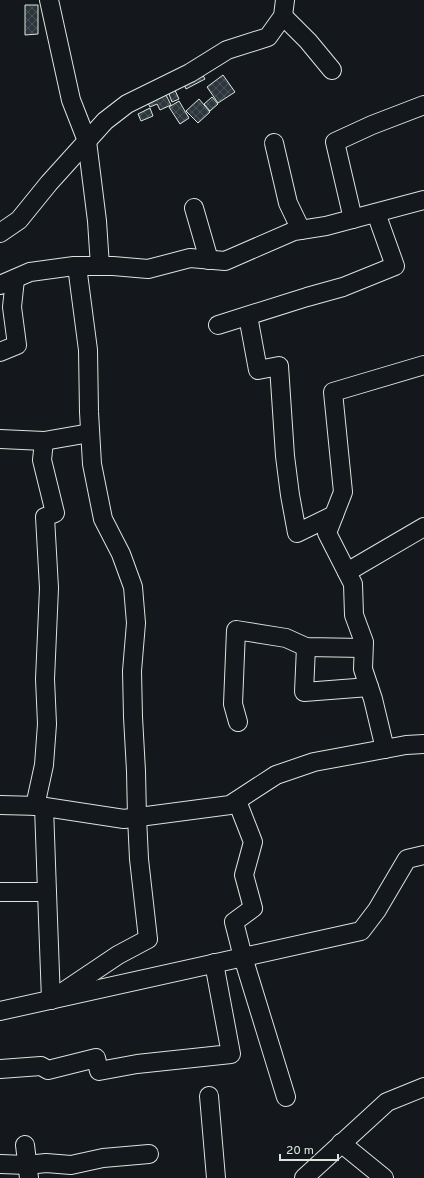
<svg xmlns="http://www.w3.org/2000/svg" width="424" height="1178" font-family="Overpass,sans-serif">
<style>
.building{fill:url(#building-cross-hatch);stroke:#d8e6dc}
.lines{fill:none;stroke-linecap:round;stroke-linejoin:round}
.minor-casing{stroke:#d8e6dc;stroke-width:20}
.minor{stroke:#14181c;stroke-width:18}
</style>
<defs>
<pattern id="building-cross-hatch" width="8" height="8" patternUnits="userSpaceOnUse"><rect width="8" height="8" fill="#2c363c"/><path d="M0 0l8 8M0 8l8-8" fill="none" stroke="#4a5358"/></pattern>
</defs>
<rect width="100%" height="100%" fill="#14181c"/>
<g class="building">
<path d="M 25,5 L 38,5 L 38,34 L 25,35 Z"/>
<path d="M 201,72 L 205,79 L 186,89 L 183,82 Z"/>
<path d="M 223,75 L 235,92 L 218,103 L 207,87 Z"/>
<path d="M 173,86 L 179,99 L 172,102 L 167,89 Z"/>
<path d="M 163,89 L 171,105 L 160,110 L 157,104 L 150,107 L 145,97 Z"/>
<path d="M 212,97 L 218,104 L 210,111 L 204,104 Z"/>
<path d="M 199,99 L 210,112 L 198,123 L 186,111 Z"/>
<path d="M 179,101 L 189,118 L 180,124 L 169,107 Z"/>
<path d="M 150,108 L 153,116 L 141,121 L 138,114 Z"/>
</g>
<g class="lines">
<defs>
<g id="minor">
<path d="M 49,0 L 71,100 L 87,141 L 97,221 L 100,266"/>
<path d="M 283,16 L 308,41 L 332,70"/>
<path d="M 274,143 L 288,203 L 301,230"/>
<path d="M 194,208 L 209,260"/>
<path d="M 353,219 L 335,142 L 372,125 L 424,105"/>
<path d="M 0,233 L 19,220 L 49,183 L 105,121 L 127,104 L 190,73 L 227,50 L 268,37 L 283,16 L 285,0"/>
<path d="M 0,285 L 30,272 L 74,266 L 113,266 L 148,269 L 190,258 L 225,261 L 294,231 L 326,226 L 424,200"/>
<path d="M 248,316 L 258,370 L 279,366 L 285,456 L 290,495 L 297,533 L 334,515"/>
<path d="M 218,325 L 307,297 L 343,287 L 395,266 L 376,213"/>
<path d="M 0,352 L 17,345 L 12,307 L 15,279"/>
<path d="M 0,439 L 44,441 L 90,433"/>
<path d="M 347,572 L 424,527"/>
<path d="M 306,647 L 304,692 L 369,687"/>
<path d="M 238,722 L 233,704 L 236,630 L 286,638 L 306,647 L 363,648"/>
<path d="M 385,749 L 373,699 L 363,669 L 364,642 L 354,615 L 353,584 L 327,533 L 343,492 L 333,392 L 424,365"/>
<path d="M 237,801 L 253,842 L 244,875 L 253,908 L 234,922 L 243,957 L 286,1097"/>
<path d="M 0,805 L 39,806 L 124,819 L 230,805 L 276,775 L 314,762 L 406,745 L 424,744"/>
<path d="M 35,806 L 44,765 L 47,724 L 45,679 L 49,588 L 45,517 L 55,513 L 42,460 L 44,441"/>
<path d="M 44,807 L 47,892"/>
<path d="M 0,892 L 47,892 L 51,1000"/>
<path d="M 51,1000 L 118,955 L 148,939 L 139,859 L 137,817 L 136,771 L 133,717 L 132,671 L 136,623 L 133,587 L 121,554 L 103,519 L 92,464 L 89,412 L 88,350 L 77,266"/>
<path d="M 0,1011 L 361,931 L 377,910 L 407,859 L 424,855"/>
<path d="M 0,1069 L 41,1066 L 48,1070 L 96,1058 L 99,1071 L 137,1064 L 231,1054 L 214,963"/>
<path d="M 209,1096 L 216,1178"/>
<path d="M 341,1143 L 384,1178"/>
<path d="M 25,1145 L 29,1178"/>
<path d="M 0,1164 L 27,1165 L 46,1163 L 71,1165 L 103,1158 L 149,1154"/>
<path d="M 304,1178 L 387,1102 L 424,1087"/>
</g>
</defs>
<use href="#minor" class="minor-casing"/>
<use href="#minor" class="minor"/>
</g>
<path d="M280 1154v6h58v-6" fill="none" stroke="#d8e6dc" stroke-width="2"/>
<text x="286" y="1154" font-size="12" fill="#d8e6dc" stroke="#14181c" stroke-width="3" paint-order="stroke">20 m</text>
</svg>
